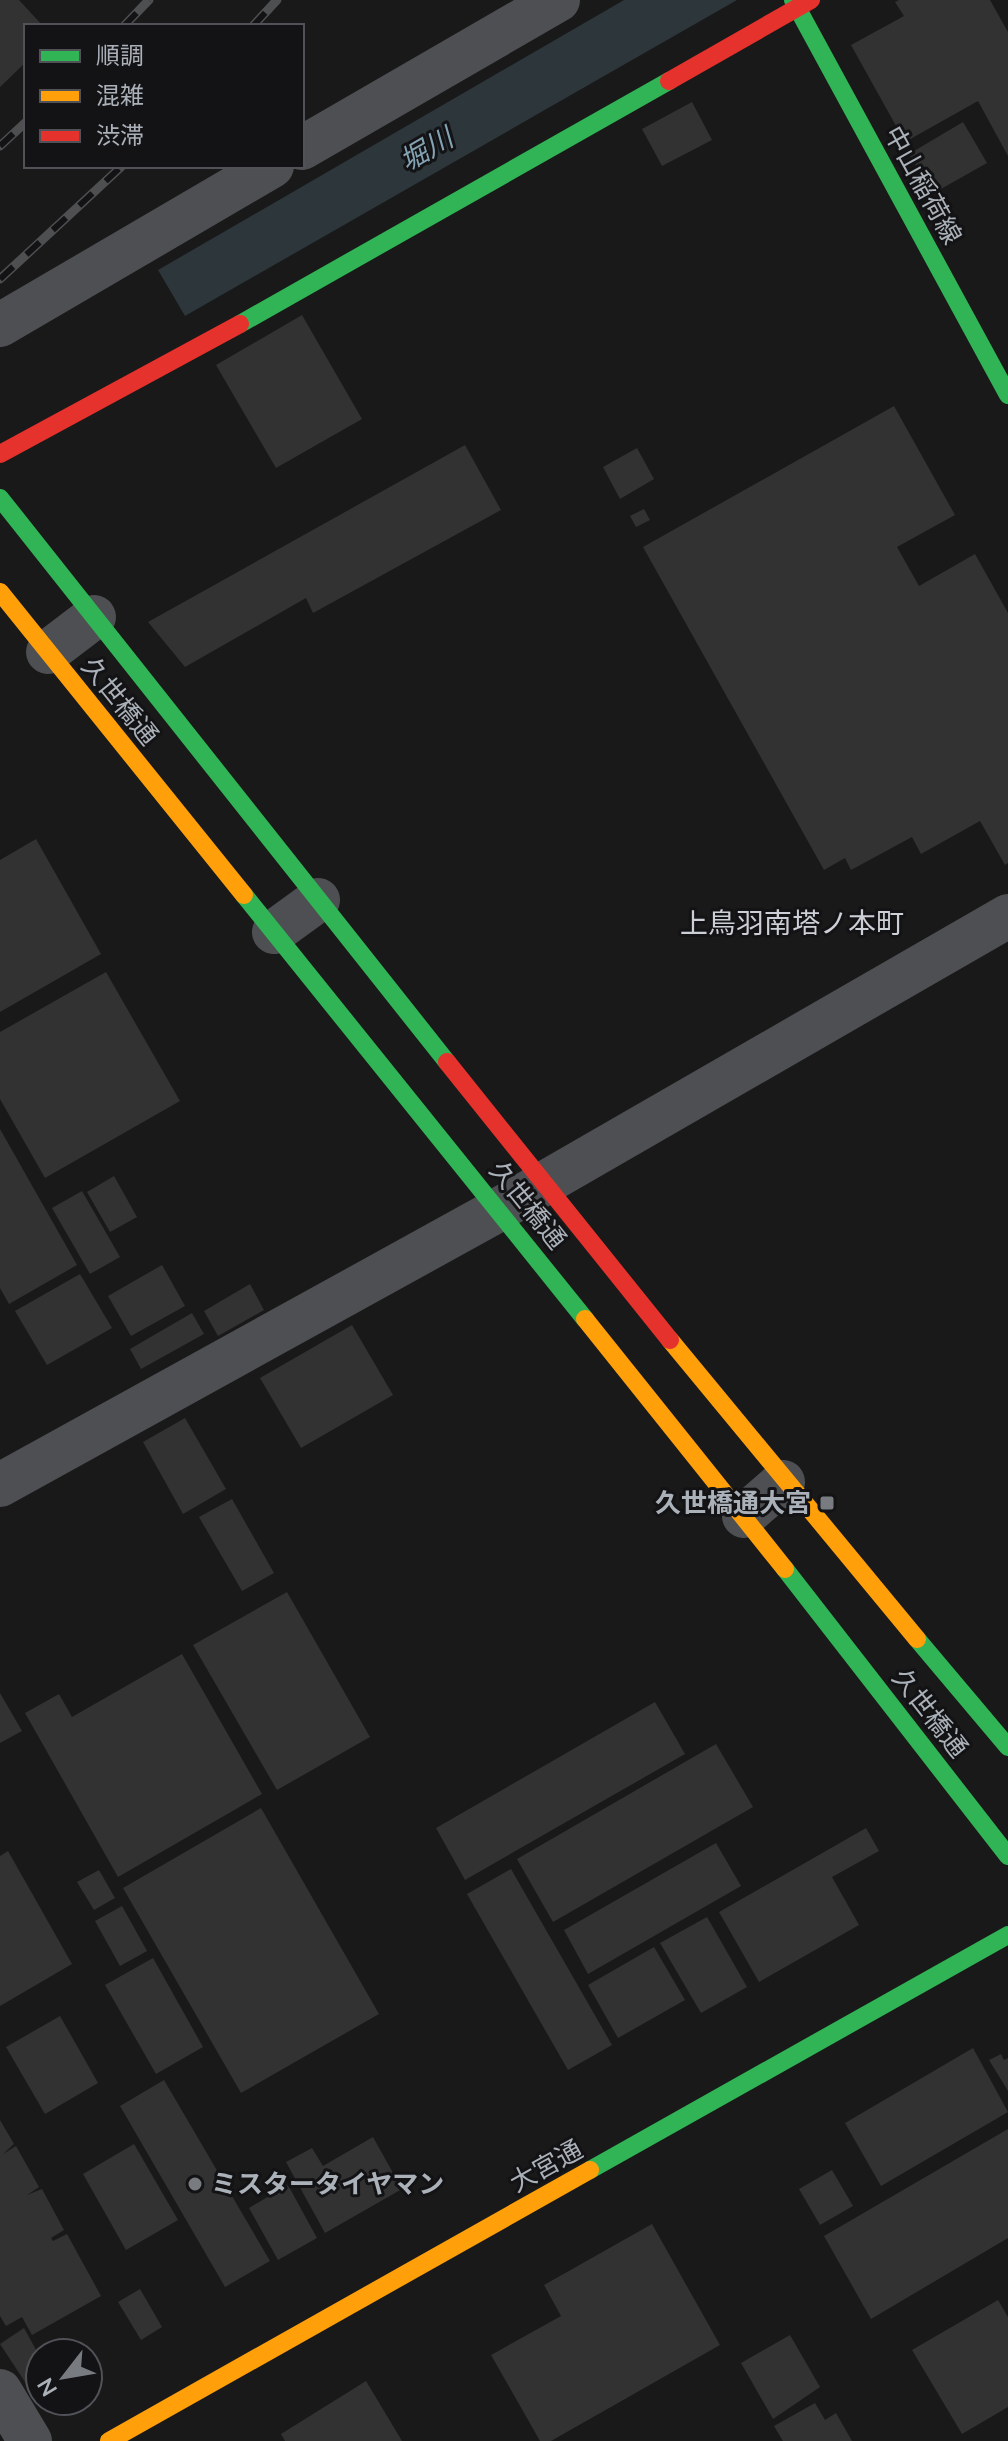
<svg xmlns="http://www.w3.org/2000/svg" width="1008" height="2441" font-family="'Nunito Sans','Noto Sans JP',sans-serif">
<style>
.water{fill:#2c363b}
.building{fill:#323233}
.lines{fill:none;stroke-linecap:round;stroke-linejoin:round}
.street{stroke:#4d4f52;stroke-width:44}
.fast{stroke:#30b455;stroke-width:18}
.slow{stroke:#ff9f0a;stroke-width:18}
.jam{stroke:#e5322d;stroke-width:18}
.rail-casing{stroke:#4e4f50;stroke-width:9}
.rail{stroke:#131315;stroke-width:6;stroke-dasharray:18;stroke-linecap:butt}
.poi-dot{fill:#787c81;stroke:#131315;stroke-width:3}
.labels{text-anchor:middle;stroke-width:6;stroke-linejoin:round;paint-order:stroke}
.street-label{font-size:26px;fill:#abb1b9;stroke:#131315}
.poi-label{font-size:26px;font-weight:bold;fill:#abb1b9;stroke:#131315;text-anchor:end}
.water-label{font-size:28px;font-style:italic;fill:#83a2b2;stroke:#131315}
.neighbourhood-label{font-size:28px;fill:#cccfd5;stroke:#131315}
</style>
<rect width="100%" height="100%" fill="#191919"/>
<path class="water" d="M 624,0 L 737,0 L 185,316 L 158,270 Z"/>
<g class="building">
<path d="M 0,0 L 19,0 L 43,26 L 26,26 L 26,62 L 0,87 Z"/>
<path d="M 899,0 L 990,0 L 1008,32 L 1008,156 L 978,101 L 905,142 L 851,45 L 904,16 L 895,2 Z"/>
<path d="M 692,102 L 712,140 L 662,166 L 642,129 Z"/>
<path d="M 963,122 L 987,163 L 932,194 L 909,154 Z"/>
<path d="M 302,315 L 362,419 L 276,468 L 216,365 Z"/>
<path d="M 894,406 L 955,515 L 897,547 L 919,586 L 975,554 L 1008,613 L 1008,863 L 1005,865 L 980,821 L 921,854 L 912,837 L 851,870 L 845,858 L 824,870 L 643,547 Z"/>
<path d="M 465,445 L 501,510 L 313,613 L 306,598 L 185,667 L 148,622 Z"/>
<path d="M 637,448 L 654,479 L 620,499 L 603,467 Z"/>
<path d="M 644,509 L 650,520 L 636,527 L 630,516 Z"/>
<path d="M 36,839 L 101,954 L 0,1012 L 0,860 Z"/>
<path d="M 106,972 L 180,1101 L 45,1178 L 0,1099 L 0,1032 Z"/>
<path d="M 0,1129 L 77,1265 L 9,1304 L 0,1288 Z"/>
<path d="M 114,1176 L 137,1217 L 110,1232 L 87,1192 Z"/>
<path d="M 82,1191 L 120,1257 L 90,1274 L 52,1208 Z"/>
<path d="M 162,1265 L 185,1306 L 131,1336 L 108,1296 Z"/>
<path d="M 80,1274 L 112,1328 L 47,1365 L 15,1311 Z"/>
<path d="M 250,1284 L 264,1310 L 218,1336 L 204,1311 Z"/>
<path d="M 192,1313 L 204,1334 L 141,1369 L 130,1349 Z"/>
<path d="M 352,1325 L 393,1395 L 301,1448 L 260,1378 Z"/>
<path d="M 185,1418 L 226,1489 L 183,1514 L 143,1442 Z"/>
<path d="M 232,1499 L 274,1573 L 242,1591 L 199,1517 Z"/>
<path d="M 287,1592 L 370,1737 L 277,1790 L 193,1645 Z"/>
<path d="M 182,1654 L 262,1794 L 118,1877 L 25,1713 L 59,1694 L 72,1717 Z"/>
<path d="M 0,1693 L 22,1731 L 0,1743 Z"/>
<path d="M 655,1702 L 685,1754 L 465,1880 L 436,1828 Z"/>
<path d="M 716,1744 L 753,1807 L 553,1922 L 517,1859 Z"/>
<path d="M 261,1808 L 379,2014 L 241,2093 L 123,1888 Z"/>
<path d="M 866,1828 L 879,1851 L 832,1877 L 859,1925 L 759,1982 L 719,1912 Z"/>
<path d="M 716,1843 L 741,1886 L 588,1974 L 564,1930 Z"/>
<path d="M 8,1851 L 72,1964 L 0,2006 L 0,1856 Z"/>
<path d="M 511,1869 L 612,2045 L 568,2070 L 467,1894 Z"/>
<path d="M 99,1870 L 115,1898 L 94,1910 L 77,1882 Z"/>
<path d="M 122,1906 L 147,1951 L 120,1966 L 95,1921 Z"/>
<path d="M 707,1917 L 747,1987 L 701,2013 L 660,1943 Z"/>
<path d="M 654,1947 L 685,2000 L 618,2038 L 588,1985 Z"/>
<path d="M 153,1958 L 203,2047 L 156,2074 L 105,1985 Z"/>
<path d="M 60,2016 L 98,2083 L 45,2114 L 6,2047 Z"/>
<path d="M 973,2048 L 1008,2112 L 881,2186 L 845,2123 Z"/>
<path d="M 1001,2054 L 1004,2060 L 1008,2058 L 1008,2091 L 989,2060 Z"/>
<path d="M 164,2080 L 270,2261 L 225,2287 L 120,2106 Z"/>
<path d="M 0,2120 L 14,2144 L 3,2154 L 16,2146 L 39,2187 L 27,2195 L 42,2189 L 64,2230 L 51,2238 L 53,2241 L 67,2234 L 101,2296 L 32,2335 L 22,2317 L 6,2326 L 0,2316 Z"/>
<path d="M 1008,2129 L 1008,2238 L 871,2319 L 824,2236 Z"/>
<path d="M 373,2137 L 402,2189 L 325,2233 L 286,2162 L 312,2148 L 323,2166 Z"/>
<path d="M 134,2144 L 178,2220 L 126,2250 L 83,2174 Z"/>
<path d="M 832,2170 L 853,2206 L 820,2225 L 799,2189 Z"/>
<path d="M 288,2185 L 317,2238 L 278,2260 L 249,2208 Z"/>
<path d="M 652,2224 L 720,2345 L 551,2441 L 540,2441 L 491,2355 L 561,2316 L 544,2285 Z"/>
<path d="M 140,2289 L 162,2327 L 141,2340 L 118,2302 Z"/>
<path d="M 998,2300 L 1008,2317 L 1008,2407 L 962,2434 L 912,2350 Z"/>
<path d="M 24,2328 L 40,2357 L 40,2378 L 27,2385 L 0,2344 Z"/>
<path d="M 790,2335 L 820,2387 L 773,2419 L 741,2363 Z"/>
<path d="M 366,2381 L 402,2441 L 285,2441 L 281,2434 Z"/>
<path d="M 815,2403 L 825,2420 L 836,2413 L 852,2441 L 783,2441 L 774,2426 Z"/>
</g>
<g class="lines">
<g class="street">
<path d="M 302,148 L 558,0"/>
<path d="M 0,325 L 272,166"/>
<path d="M 48,652 L 94,617"/>
<path d="M 274,932 L 318,900"/>
<path d="M 0,1485 L 498,1210 L 1008,916"/>
<path d="M 744,1516 L 783,1482"/>
<path d="M 0,2391 L 30,2441"/>
</g>
<g class="fast">
<path d="M 793,0 L 1008,395"/>
<path d="M 240,324 L 669,81"/>
<path d="M 0,498 L 447,1062"/>
<path d="M 244,895 L 585,1319"/>
<path d="M 785,1569 L 1008,1856"/>
<path d="M 917,1639 L 1008,1747"/>
<path d="M 590,2170 L 1008,1935"/>
</g>
<g class="slow">
<path d="M 0,592 L 244,895"/>
<path d="M 585,1319 L 785,1569"/>
<path d="M 670,1340 L 917,1639"/>
<path d="M 109,2441 L 590,2170"/>
</g>
<g class="jam">
<path d="M 669,81 L 811,0"/>
<path d="M 0,454 L 240,324"/>
<path d="M 447,1062 L 670,1340"/>
</g>
<defs>
<g id="rail">
<path d="M 124,26 L 149,0"/>
<path d="M 253,26 L 277,0"/>
<path d="M 0,146 L 26,122"/>
<path d="M 0,279 L 122,166"/>
</g>
</defs>
<use href="#rail" class="rail-casing"/>
<use href="#rail" class="rail"/>
</g>
<g class="poi-dot">
<rect x="819" y="1495" width="16" height="16" rx="4"/>
<circle cx="195" cy="2184" r="8"/>
</g>
<g class="labels">
<g class="street-label">
<text transform="translate(923 185) rotate(61)" y="9">中山稲荷線</text>
<text transform="translate(120 701) rotate(51)" y="9">久世橋通</text>
<text transform="translate(528 1205) rotate(51)" y="9">久世橋通</text>
<text transform="translate(930 1713) rotate(52)" y="9">久世橋通</text>
<text transform="translate(546 2166) rotate(-29)" y="9">大宮通</text>
</g>
<g class="poi-label">
<text x="811" y="1512">久世橋通大宮</text>
<text x="211" y="2193" text-anchor="start">ミスタータイヤマン</text>
</g>
<g class="water-label">
<text transform="translate(426 149) rotate(-30)" y="10">堀川</text>
</g>
<g class="neighbourhood-label">
<text x="792" y="933">上鳥羽南塔ノ本町</text>
</g>
</g>
<rect x="24" y="24" width="280" height="144" fill="#131315" stroke="#505257" stroke-width="2"/>
<rect x="40" y="50" width="40" height="12" fill="#30b455" stroke="#505257" stroke-width="2"/>
<text x="96" y="64" font-size="24" fill="#abb1b9">順調</text>
<rect x="40" y="90" width="40" height="12" fill="#ff9f0a" stroke="#505257" stroke-width="2"/>
<text x="96" y="104" font-size="24" fill="#abb1b9">混雑</text>
<rect x="40" y="130" width="40" height="12" fill="#e5322d" stroke="#505257" stroke-width="2"/>
<text x="96" y="144" font-size="24" fill="#abb1b9">渋滞</text>
<g transform="translate(64 2377) rotate(239)"><circle r="38" fill="#131315" stroke="#505257" stroke-width="2"/>
<path d="M0-6L14 30L0 20L-14 30Z" fill="#787c81"/>
<text y="-12" font-size="22" font-weight="bold" text-anchor="middle" fill="#abb1b9">N</text>
</g>
</svg>
